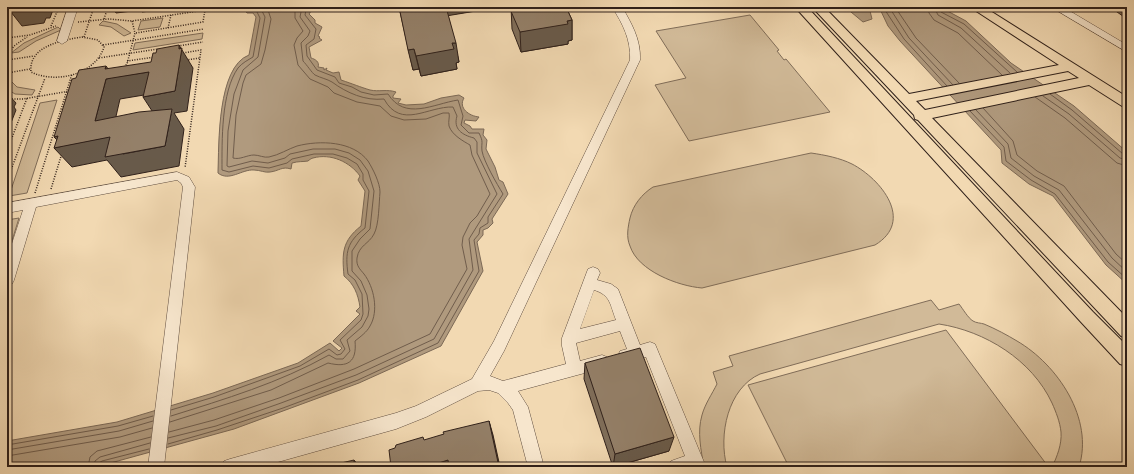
<svg xmlns="http://www.w3.org/2000/svg" width="1134" height="474" font-family="'EB Garamond',serif">
<style>
.green{fill:#d1ba98;stroke:#806d59}
.water{fill:#b09a7e;stroke:#7c6956}
.lines{fill:none;stroke-linecap:round;stroke-linejoin:round}
.shore{stroke:#705d4c;stroke-width:1}
.minor-casing{stroke:#604e40;stroke-width:1}
.major-casing{stroke:#2f201a;stroke-width:2}
.path{stroke:#2f201a;stroke-width:1.5;stroke-dasharray:1 1.5;stroke-linecap:butt}
.minor{fill:#f7e6cd;fill-rule:evenodd}
.major{fill:#f2d9b2;fill-rule:evenodd}
.wall{fill:#7f6e5a;stroke:#2f201a}
.shaded-wall{fill:#685a4a;stroke:#2f201a}
.building{fill:#948069;stroke:#2f201a}
</style>
<rect width="100%" height="100%" fill="#f2d9b2"/>
<filter id="stains"><feTurbulence type="fractalNoise" baseFrequency=".005" numOctaves="4"/><feColorMatrix values="0 0 0 0 .2 0 0 0 0 .09 0 0 0 0 .02 0 0 0 .5 -.17"/></filter>
<radialGradient id="worn" r=".72"><stop offset=".6" stop-color="#630" stop-opacity="0"/><stop offset="1" stop-color="#630" stop-opacity=".3"/></radialGradient>
<g class="green">
<path d="M 750,15 L 779,50 L 777,51 L 784,60 L 786,59 L 830,112 L 689,141 L 655,85 L 686,78 L 656,31 Z"/>
<path d="M 163,18 L 160,27 L 138,30 L 141,21 Z"/>
<path d="M 103,21 L 117,24 L 131,33 L 124,36 L 111,27 L 99,25 Z"/>
<path d="M 58,27 L 61,30 L 36,41 L 19,52 L 11,53 L 24,43 Z"/>
<path d="M 203,33 L 202,39 L 133,50 L 135,43 Z"/>
<path d="M 8,78 L 17,87 L 35,90 L 32,95 L 15,94 L 7,89 L 7,79 Z"/>
<path d="M 57,100 L 27,193 L 9,196 L 40,103 Z"/>
<path d="M 811,153 C 825,155 840,158 852,164 C 881,179 915,221 875,245 L 702,288 C 678,286 638,271 630,246 C 626,237 628,227 630,218 C 633,205 642,194 653,187 Z"/>
<path d="M 19,218 L 7,257 L 7,220 Z"/>
<path d="M 931,300 L 939,310 L 959,304 C 963,309 968,318 973,321 C 976,323 981,323 984,324 C 996,329 1007,335 1017,341 C 1058,365 1094,419 1079,467 L 1052,467 C 1057,457 1062,444 1061,432 C 1060,422 1056,412 1052,403 C 1032,360 985,331 939,324 L 760,374 C 728,388 718,435 727,467 L 704,467 C 701,450 697,432 702,415 C 705,404 712,394 717,384 L 713,372 L 733,366 L 729,356 Z"/>
<path d="M 946,330 L 1047,465 L 1043,467 L 789,467 L 748,385 Z"/>
</g>
<g class="water">
<path d="M 242,7 L 314,7 L 309,14 L 315,20 L 315,23 L 322,27 L 318,36 L 320,37 L 319,38 L 322,40 L 309,47 L 311,58 C 315,59 320,62 318,67 L 324,68 L 324,70 L 327,68 L 326,70 L 333,73 L 339,72 L 341,80 C 353,84 360,87 370,90 C 379,92 387,89 396,92 L 393,96 L 393,98 L 401,99 L 398,103 L 406,105 L 424,104 L 441,98 L 459,95 L 464,98 C 458,108 469,116 479,117 L 476,121 L 465,120 L 464,123 L 470,126 L 472,129 L 484,129 L 483,135 L 487,140 L 486,149 L 495,167 L 499,180 L 503,182 L 508,194 L 492,219 L 493,223 L 488,228 L 483,230 L 483,235 L 477,242 L 483,271 L 441,346 L 359,383 L 234,429 L 96,467 L 7,467 L 7,441 L 117,422 L 213,393 L 298,363 L 330,343 L 339,351 L 342,348 L 333,341 L 360,314 L 356,311 L 360,307 C 358,294 354,284 344,276 C 342,253 342,241 361,226 L 365,191 L 358,180 L 360,176 C 350,162 331,153 313,158 C 312,158 309,160 308,161 C 302,162 299,161 292,163 L 291,169 C 282,166 279,171 270,172 C 265,173 260,170 254,170 C 242,169 229,182 218,173 C 219,144 217,67 249,55 L 256,17 L 253,13 L 247,13 Z"/>
<path d="M 845,7 L 869,7 L 872,19 L 863,22 Z"/>
<path d="M 879,7 L 940,7 L 966,21 L 1011,63 L 1074,106 L 1127,152 L 1127,284 L 1106,265 L 1053,196 L 1029,184 L 1002,163 L 1001,150 L 900,41 L 888,26 Z"/>
</g>
<g class="lines">
<g class="shore">
<path d="M 883,7 L 904,39 L 947,86"/>
<path d="M 889,7 L 909,38 L 953,85"/>
<path d="M 895,7 L 916,38 L 959,83"/>
<path d="M 928,7 L 929,13 L 934,20 L 958,33 L 1002,75"/>
<path d="M 934,7 L 938,15 L 961,28 L 1010,73"/>
<path d="M 939,7 L 941,12 L 964,24 L 1017,72"/>
<path d="M 1050,94 L 1072,110 L 1123,154 L 1127,155"/>
<path d="M 1043,96 L 1069,114 L 1120,158 L 1127,160"/>
<path d="M 1035,97 L 1065,118 L 1117,163 L 1127,166"/>
<path d="M 983,108 L 1013,141 L 1017,155 L 1037,171 L 1064,186 L 1116,254 L 1127,264"/>
<path d="M 976,110 L 1008,144 L 1011,158 L 1034,176 L 1059,190 L 1112,258 L 1127,272"/>
<path d="M 970,111 L 1004,147 L 1006,161 L 1031,180 L 1055,194 L 1108,262 L 1127,279"/>
<path d="M 171,410 L 214,397 L 300,366 L 329,349 L 337,355 L 341,354 L 345,349 L 340,340 L 361,320 L 363,314 L 362,294 L 355,280 L 348,274 C 345,252 347,242 365,228 L 369,191 L 363,180 L 363,174 L 357,164 L 347,158 L 333,154 L 314,154 L 292,159 L 287,163 L 269,168 L 253,166 L 229,172 L 222,170 C 222,141 221,92 238,68 C 242,63 248,60 253,57 L 260,18 L 256,10 L 247,7"/>
<path d="M 171,416 C 225,399 279,383 329,355 L 336,359 L 343,359 L 350,351 L 347,340 L 362,327 L 368,316 L 369,309 L 367,295 L 361,281 L 352,271 L 352,251 L 360,239 L 370,229 L 374,191 L 368,171 L 360,160 L 349,153 L 335,149 L 313,149 L 290,154 L 285,158 L 268,163 L 252,161 L 229,167 L 227,166 L 228,131 L 234,94 L 243,70 L 258,57 L 265,17 L 260,7"/>
<path d="M 170,422 L 271,390 L 328,363 C 348,368 357,362 355,341 C 360,337 367,332 370,326 C 379,311 374,287 364,274 C 360,269 356,266 357,258 C 359,245 369,244 374,234 C 379,225 379,203 380,192 C 380,183 373,169 368,161 C 353,141 320,140 297,146 C 288,149 279,155 269,157 C 264,158 259,155 254,155 C 247,155 240,160 233,158 L 236,115 L 243,83 L 246,75 L 261,64 L 265,50 L 271,19 L 267,7"/>
<path d="M 169,432 L 214,420 L 279,398 L 354,369 L 430,334 L 467,269 L 462,245 L 463,237 L 470,223 L 477,216 L 490,194 L 472,155 L 470,145 C 463,141 452,135 449,126 C 448,121 450,117 449,113 L 443,113 L 426,119 L 404,120 L 391,116 L 380,106 L 357,102 L 334,93 L 328,87 L 310,79 L 298,65 L 294,45 L 297,38 L 303,31 L 295,18 L 295,7"/>
<path d="M 168,438 L 216,426 L 281,403 L 356,375 L 434,339 L 473,270 L 469,239 L 497,194 L 477,153 L 477,142 L 474,138 C 462,135 453,129 457,116 L 453,107 C 428,106 401,130 384,99 C 365,101 347,93 332,82 C 327,79 321,78 315,75 C 312,73 307,65 303,61 L 301,43 L 308,36 L 310,31 L 300,17 L 302,7"/>
<path d="M 168,444 L 217,430 L 283,408 L 358,380 L 438,343 L 479,271 L 474,240 L 479,234 L 480,228 L 488,223 L 488,217 L 503,194 C 497,184 484,162 482,151 C 481,142 484,143 479,133 L 469,133 L 461,125 L 463,116 L 458,100 C 433,104 405,121 388,94 L 374,95 L 361,92 L 352,87 L 339,83 L 335,77 L 317,70 L 307,56 L 306,45 L 314,39 L 316,29 L 305,15 L 306,10 L 309,7"/>
<path d="M 7,445 L 118,426 L 153,416"/>
<path d="M 7,450 L 119,431 L 153,421"/>
<path d="M 7,456 L 120,437 L 152,428"/>
<path d="M 88,467 L 90,457 L 97,451 L 151,437"/>
<path d="M 94,467 L 95,461 L 100,457 L 150,443"/>
<path d="M 99,467 L 99,463 L 102,461 L 149,449"/>
</g>
<defs>
<g id="minor">
<path d="M 68,7 L 78,7 L 67,41 L 62,44 L 57,41 Z"/>
<path d="M 612,7 L 622,7 C 632,24 641,40 640,60 L 504,351 L 490,376 L 503,381 L 566,364 L 562,346 L 562,338 L 588,269 L 593,267 L 598,269 L 600,273 L 597,280 L 611,284 L 618,289 L 640,345 L 650,342 L 655,344 L 706,467 L 669,467 L 671,461 L 685,456 L 646,357 L 625,363 L 620,361 L 618,356 L 620,351 L 627,349 L 620,331 L 576,343 L 580,361 L 602,355 L 607,357 L 610,362 L 607,367 L 518,391 L 528,407 L 544,467 L 528,467 L 513,410 L 508,403 L 498,393 L 489,390 L 478,391 L 426,417 L 396,429 L 260,467 L 222,467 L 224,461 L 230,459 L 396,413 L 416,406 L 472,379 L 494,341 L 630,60 C 631,40 623,24 612,7 ZM 594,290 C 611,295 610,305 616,320 L 580,329 Z"/>
<path d="M 1051,7 L 1063,7 L 1127,45 L 1127,52 Z"/>
<path d="M 177,172 L 189,177 L 195,187 L 164,467 L 148,467 L 183,187 L 181,183 L 177,180 L 36,207 L 14,280 L 12,284 L 7,286 L 7,259 L 23,210 L 7,213 L 7,203 Z"/>
</g>
<g id="major">
<path d="M 795,7 L 807,7 L 1093,312 L 1127,346 L 1127,366 L 1120,364 L 1081,322 Z"/>
<path d="M 812,7 L 824,7 L 909,94 L 1059,65 L 970,7 L 984,7 L 1127,97 L 1127,107 L 1122,106 L 1089,85 L 932,118 L 1127,318 L 1127,338 L 1121,336 L 918,120 L 915,119 L 914,115 ZM 1068,71 L 1079,78 L 925,110 L 916,101 Z"/>
</g>
</defs>
<use href="#minor" class="minor-casing"/>
<use href="#major" class="major-casing"/>
<g class="path">
<path d="M 104,19 L 108,7"/>
<path d="M 78,22 L 109,19 L 132,21 L 205,10 L 205,7"/>
<path d="M 51,26 L 59,7"/>
<path d="M 168,28 L 171,15"/>
<path d="M 136,33 L 203,22 L 205,10"/>
<path d="M 82,37 L 98,40 L 104,47 C 95,75 56,84 31,72 C 28,46 63,40 82,37 Z"/>
<path d="M 84,37 L 94,7"/>
<path d="M 7,38 L 30,35 L 56,26"/>
<path d="M 103,45 L 204,29"/>
<path d="M 178,46 L 203,42"/>
<path d="M 183,53 L 201,50 L 185,168"/>
<path d="M 7,56 L 14,46 L 27,37"/>
<path d="M 99,58 L 158,49"/>
<path d="M 7,60 L 34,56"/>
<path d="M 186,60 L 200,58"/>
<path d="M 127,61 L 155,57"/>
<path d="M 124,67 L 127,64 L 135,33 L 132,21"/>
<path d="M 7,73 L 30,69"/>
<path d="M 7,99 L 23,99 L 70,91"/>
<path d="M 7,151 L 27,98"/>
<path d="M 7,181 L 45,78"/>
<path d="M 51,189 L 62,153"/>
<path d="M 35,193 L 72,74"/>
</g>
<use href="#minor" class="minor"/>
<use href="#major" class="major"/>
</g>
<g class="wall">
<path d="M 399,7 L 500,7 L 448,15 L 459,62 L 456,63 L 457,69 L 421,76 L 419,69 L 413,70 Z"/>
<path d="M 511,7 L 566,7 L 572,20 L 572,40 L 568,41 L 568,44 L 521,52 L 512,29 Z"/>
<path d="M 1110,7 L 1127,7 L 1127,19 Z"/>
<path d="M 585,363 L 669,451 L 613,467 L 584,379 Z"/>
</g>
<g class="shaded-wall">
<path d="M 7,7 L 54,7 L 50,18 L 46,18 L 44,23 L 22,26 Z"/>
<path d="M 112,7 L 193,7 L 176,10 L 175,8 L 142,12 L 140,9 L 140,10 L 116,13 Z"/>
<path d="M 445,7 L 500,7 L 446,16 Z"/>
<path d="M 572,20 L 572,40 L 568,41 L 568,44 L 521,52 L 520,32 Z"/>
<path d="M 452,43 L 456,43 L 459,62 L 456,63 L 457,69 L 421,76 L 416,56 Z"/>
<path d="M 179,45 L 193,68 L 187,111 L 174,113 L 184,129 L 179,166 L 121,177 L 107,160 L 72,167 L 54,148 L 63,146 L 54,137 L 58,136 L 67,145 L 108,137 L 95,121 L 106,79 L 111,78 L 105,69 L 106,66 L 114,77 L 149,72 L 162,92 L 120,99 L 111,138 L 123,154 L 165,146 L 171,114 L 156,117 L 143,97 L 175,91 L 181,53 L 179,49 Z"/>
<path d="M 414,49 L 419,69 L 413,70 L 408,50 Z"/>
<path d="M 7,93 L 16,103 L 14,107 L 16,110 L 7,133 Z"/>
<path d="M 489,421 L 493,435 L 500,467 L 499,467 Z"/>
<path d="M 674,437 L 669,451 L 613,467 L 615,454 Z"/>
<path d="M 354,460 L 360,467 L 354,467 Z"/>
<path d="M 448,460 L 451,467 L 429,467 L 429,466 Z"/>
</g>
<g class="building">
<path d="M 399,7 L 446,7 L 456,43 L 452,43 L 454,49 L 416,56 L 414,49 L 408,50 Z"/>
<path d="M 516,7 L 566,7 L 572,20 L 567,21 L 568,24 L 520,32 L 510,9 Z"/>
<path d="M 179,45 L 179,49 L 182,48 L 175,91 L 143,97 L 149,72 L 106,79 L 95,121 L 139,112 L 172,109 L 165,146 L 105,157 L 110,137 L 54,148 L 58,136 L 54,137 L 72,79 L 76,78 L 79,70 L 106,66 L 105,69 L 151,62 L 153,53 L 156,53 L 157,49 Z"/>
<path d="M 640,348 L 674,437 L 615,454 L 585,363 Z"/>
<path d="M 489,421 L 499,467 L 449,467 L 448,460 L 429,466 L 429,467 L 391,467 L 389,450 L 395,448 L 396,445 L 423,437 L 424,440 L 444,434 L 443,432 Z"/>
<path d="M 354,460 L 354,467 L 324,467 Z"/>
</g>
<rect width="1134" height="474" fill="none" stroke="#f2d9b2" stroke-width="24"/>
<rect x="8" y="8" width="1118" height="458" fill="none" stroke="#2f201a" stroke-width="2"/>
<rect x="12" y="12" width="1110" height="450" fill="none" stroke="#2f201a"/>
<rect width="100%" height="100%" filter="url(#stains)"/>
<rect width="100%" height="100%" fill="url(#worn)"/>
</svg>
